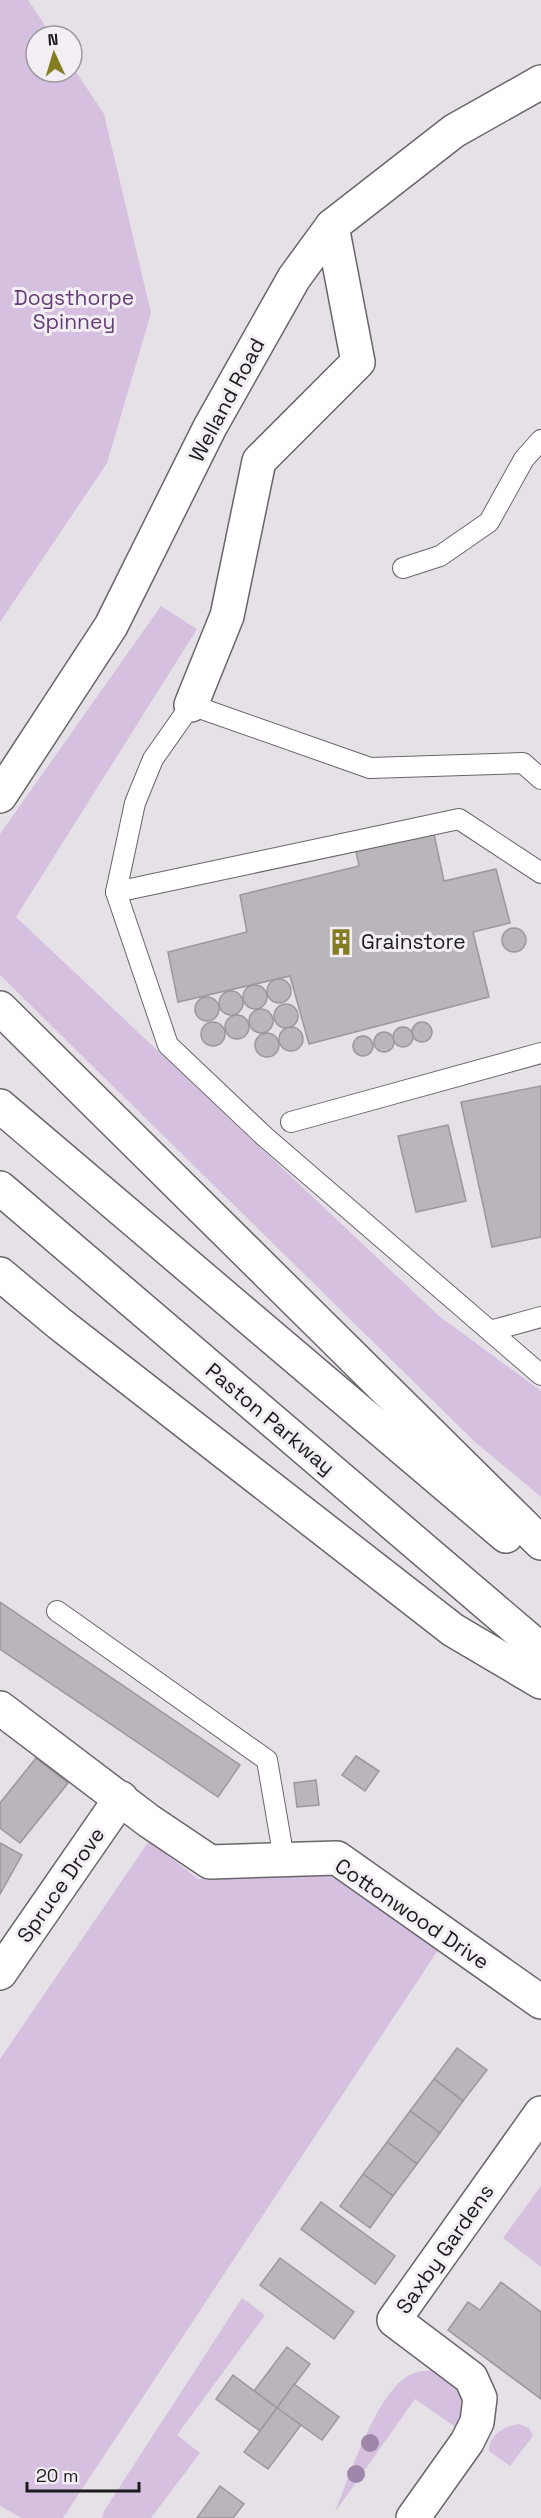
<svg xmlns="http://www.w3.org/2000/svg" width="541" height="2518" font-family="'Space Grotesk',sans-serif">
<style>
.green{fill:#d5c0e0}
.building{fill:#b9b5bb;stroke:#9b979c;stroke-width:1.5}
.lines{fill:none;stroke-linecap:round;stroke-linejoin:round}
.service-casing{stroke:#69666b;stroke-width:22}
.minor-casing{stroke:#69666b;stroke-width:36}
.tertiary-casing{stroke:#69666b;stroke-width:36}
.trunk-casing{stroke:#69666b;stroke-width:36}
.service{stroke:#fff;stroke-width:20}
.minor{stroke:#fff;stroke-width:33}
.tertiary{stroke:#fff;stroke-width:33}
.trunk{stroke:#fff;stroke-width:33}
.tree{fill:#9e87a8}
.labels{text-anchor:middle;stroke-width:6;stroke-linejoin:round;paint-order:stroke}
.park-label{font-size:21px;fill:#633d74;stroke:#f2eef4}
.street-label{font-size:21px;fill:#1c1a1d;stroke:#f2eef4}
.poi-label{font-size:21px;fill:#1c1a1d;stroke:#f2eef4;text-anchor:start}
</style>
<rect width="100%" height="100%" fill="#e5e1e7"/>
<g class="green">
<path d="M 0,0 L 28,0 L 52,36 L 36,36 L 36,72 L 72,72 L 72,66 L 104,114 L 151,313 L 107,463 L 0,622 Z"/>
<path d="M 161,606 L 197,629 L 16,917 L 439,1316 L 541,1391 L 541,1497 L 476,1443 L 0,975 L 0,834 Z"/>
<path d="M 149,1841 L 198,1879 L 326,1872 L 438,1950 L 63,2518 L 22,2518 L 0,2506 L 0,2059 Z"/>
<path d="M 541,2186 L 541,2267 L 503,2238 Z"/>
<path d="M 242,2298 L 265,2315 L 177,2435 L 200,2453 L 151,2518 L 102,2518 L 104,2511 Z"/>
<path d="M 432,2370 C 465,2383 470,2397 458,2429 L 415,2399 L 335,2512 C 350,2476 374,2399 406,2377 C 414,2372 422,2371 432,2370 Z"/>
<path d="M 519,2424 L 529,2428 L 533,2436 L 510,2466 L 489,2451 C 489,2434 503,2427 519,2424 Z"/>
</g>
<g class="building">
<path d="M 434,834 L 444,881 L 496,869 L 510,923 L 473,932 L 489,997 L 309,1044 L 290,976 L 178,1002 L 168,952 L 247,932 L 240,895 L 359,866 L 356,851 Z"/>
<circle cx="514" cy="940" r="12"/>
<circle cx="279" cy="991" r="12"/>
<circle cx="255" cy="997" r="12"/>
<circle cx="231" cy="1003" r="12"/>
<circle cx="207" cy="1009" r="12"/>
<circle cx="286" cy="1016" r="12"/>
<circle cx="261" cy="1021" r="12"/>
<circle cx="237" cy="1027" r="12"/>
<circle cx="213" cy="1034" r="12"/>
<circle cx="422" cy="1032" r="10"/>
<circle cx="291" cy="1039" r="12"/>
<circle cx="403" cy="1037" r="10"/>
<circle cx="384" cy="1042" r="10"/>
<circle cx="267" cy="1045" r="12"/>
<circle cx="363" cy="1046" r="10"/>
<path d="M 541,1086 L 541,1237 L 492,1247 L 461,1102 Z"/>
<path d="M 448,1125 L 466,1201 L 416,1212 L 398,1136 Z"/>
<path d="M 0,1602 L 240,1765 L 218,1797 L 0,1649 Z"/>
<path d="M 356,1756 L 379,1771 L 365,1791 L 342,1775 Z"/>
<path d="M 36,1758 L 68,1783 L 20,1843 L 0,1828 L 0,1803 Z"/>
<path d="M 316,1780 L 319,1805 L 297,1807 L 294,1783 Z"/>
<path d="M 0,1843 L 22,1855 L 0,1894 Z"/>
<path d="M 457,2048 L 487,2070 L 463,2101 L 434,2079 Z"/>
<path d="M 434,2079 L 463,2101 L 440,2133 L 410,2111 Z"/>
<path d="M 410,2111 L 440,2133 L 417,2164 L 387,2142 Z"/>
<path d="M 387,2142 L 417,2164 L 393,2196 L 363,2174 Z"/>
<path d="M 363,2174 L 393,2196 L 370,2228 L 340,2206 Z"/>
<path d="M 321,2202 L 395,2256 L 375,2284 L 301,2229 Z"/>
<path d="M 280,2258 L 354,2312 L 334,2339 L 260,2285 Z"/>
<path d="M 501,2282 L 541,2312 L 541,2399 L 448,2330 L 468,2302 L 480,2310 Z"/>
<path d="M 287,2347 L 310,2364 L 277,2408 L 254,2391 Z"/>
<path d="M 233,2375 L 277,2408 L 260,2431 L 216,2399 Z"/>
<path d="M 294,2384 L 339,2417 L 322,2440 L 277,2408 Z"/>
<path d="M 277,2408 L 301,2425 L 268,2469 L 244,2452 Z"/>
<path d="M 220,2486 L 244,2504 L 233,2518 L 197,2518 Z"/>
</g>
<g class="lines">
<defs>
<g id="service">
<path d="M 403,568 L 440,556 L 489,522 L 524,459 L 541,440"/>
<path d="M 541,779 L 523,763 L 370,768 L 191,705 L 153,759 L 135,803 L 116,892 L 459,819 L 541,873"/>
<path d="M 116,892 L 168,1045 L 264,1136 L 541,1375"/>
<path d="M 291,1122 L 541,1053"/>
<path d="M 490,1331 L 541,1317"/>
<path d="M 57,1611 L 267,1760 L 284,1859"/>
</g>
<g id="minor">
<path d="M 191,705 L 227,616 L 259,461 L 358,362 L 332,226"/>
<path d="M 0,1708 L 149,1821 L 210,1862 L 337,1858 L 541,2002"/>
<path d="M 0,1973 L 121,1798"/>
<path d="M 413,2518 L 467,2442 L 477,2422 L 480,2398 L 471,2378 L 394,2320 L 541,2113"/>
</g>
<path id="tertiary" d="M 0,796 L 111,626 L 210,427 L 294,278 L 332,226 L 454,131 L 541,82"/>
<g id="trunk">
<path d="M 0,1008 L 541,1543"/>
<path d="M 0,1106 L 506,1536"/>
<path d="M 0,1188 L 541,1650"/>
<path d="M 0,1274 L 60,1324 L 453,1630 L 541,1682"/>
</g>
</defs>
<use href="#service" class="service-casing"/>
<use href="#minor" class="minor-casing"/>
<use href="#tertiary" class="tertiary-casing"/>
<use href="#trunk" class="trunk-casing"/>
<use href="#service" class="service"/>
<use href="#minor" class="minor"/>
<use href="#tertiary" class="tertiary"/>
<use href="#trunk" class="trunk"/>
</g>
<g class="tree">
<circle cx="370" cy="2443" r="9"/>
<circle cx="356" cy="2474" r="9"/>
</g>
<defs>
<symbol id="building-bare" viewBox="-9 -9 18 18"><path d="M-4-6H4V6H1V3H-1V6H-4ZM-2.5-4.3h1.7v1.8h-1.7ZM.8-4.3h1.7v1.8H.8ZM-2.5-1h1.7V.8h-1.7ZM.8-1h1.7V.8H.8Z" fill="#857d24" stroke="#f2eef4" stroke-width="2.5" paint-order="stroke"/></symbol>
</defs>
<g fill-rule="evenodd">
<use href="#building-bare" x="322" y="923" width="38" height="38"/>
</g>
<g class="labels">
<g class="park-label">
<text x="74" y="305">Dogsthorpe<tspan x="74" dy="24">Spinney</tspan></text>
</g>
<g class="street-label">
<text transform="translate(227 400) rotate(-62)" y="7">Welland Road</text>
<text transform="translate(270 1419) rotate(40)" y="7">Paston Parkway</text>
<text transform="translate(61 1885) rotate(-55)" y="7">Spruce Drove</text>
<text transform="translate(412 1914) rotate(34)" y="7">Cottonwood Drive</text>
<text transform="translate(445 2249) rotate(-55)" y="7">Saxby Gardens</text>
</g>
<g class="poi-label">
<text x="361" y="949">Grainstore</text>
</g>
</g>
<g transform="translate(54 54) rotate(356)"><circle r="28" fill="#f2eef4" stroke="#9c999e" stroke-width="1.5"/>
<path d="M0-4.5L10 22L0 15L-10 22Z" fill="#857d24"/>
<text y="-9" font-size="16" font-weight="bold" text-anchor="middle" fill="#1c1a1d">N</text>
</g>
<path d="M27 2482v9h112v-9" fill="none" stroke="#1c1a1d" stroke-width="3"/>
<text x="36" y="2482" font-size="18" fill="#1c1a1d" stroke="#f2eef4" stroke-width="4.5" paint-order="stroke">20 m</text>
</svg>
